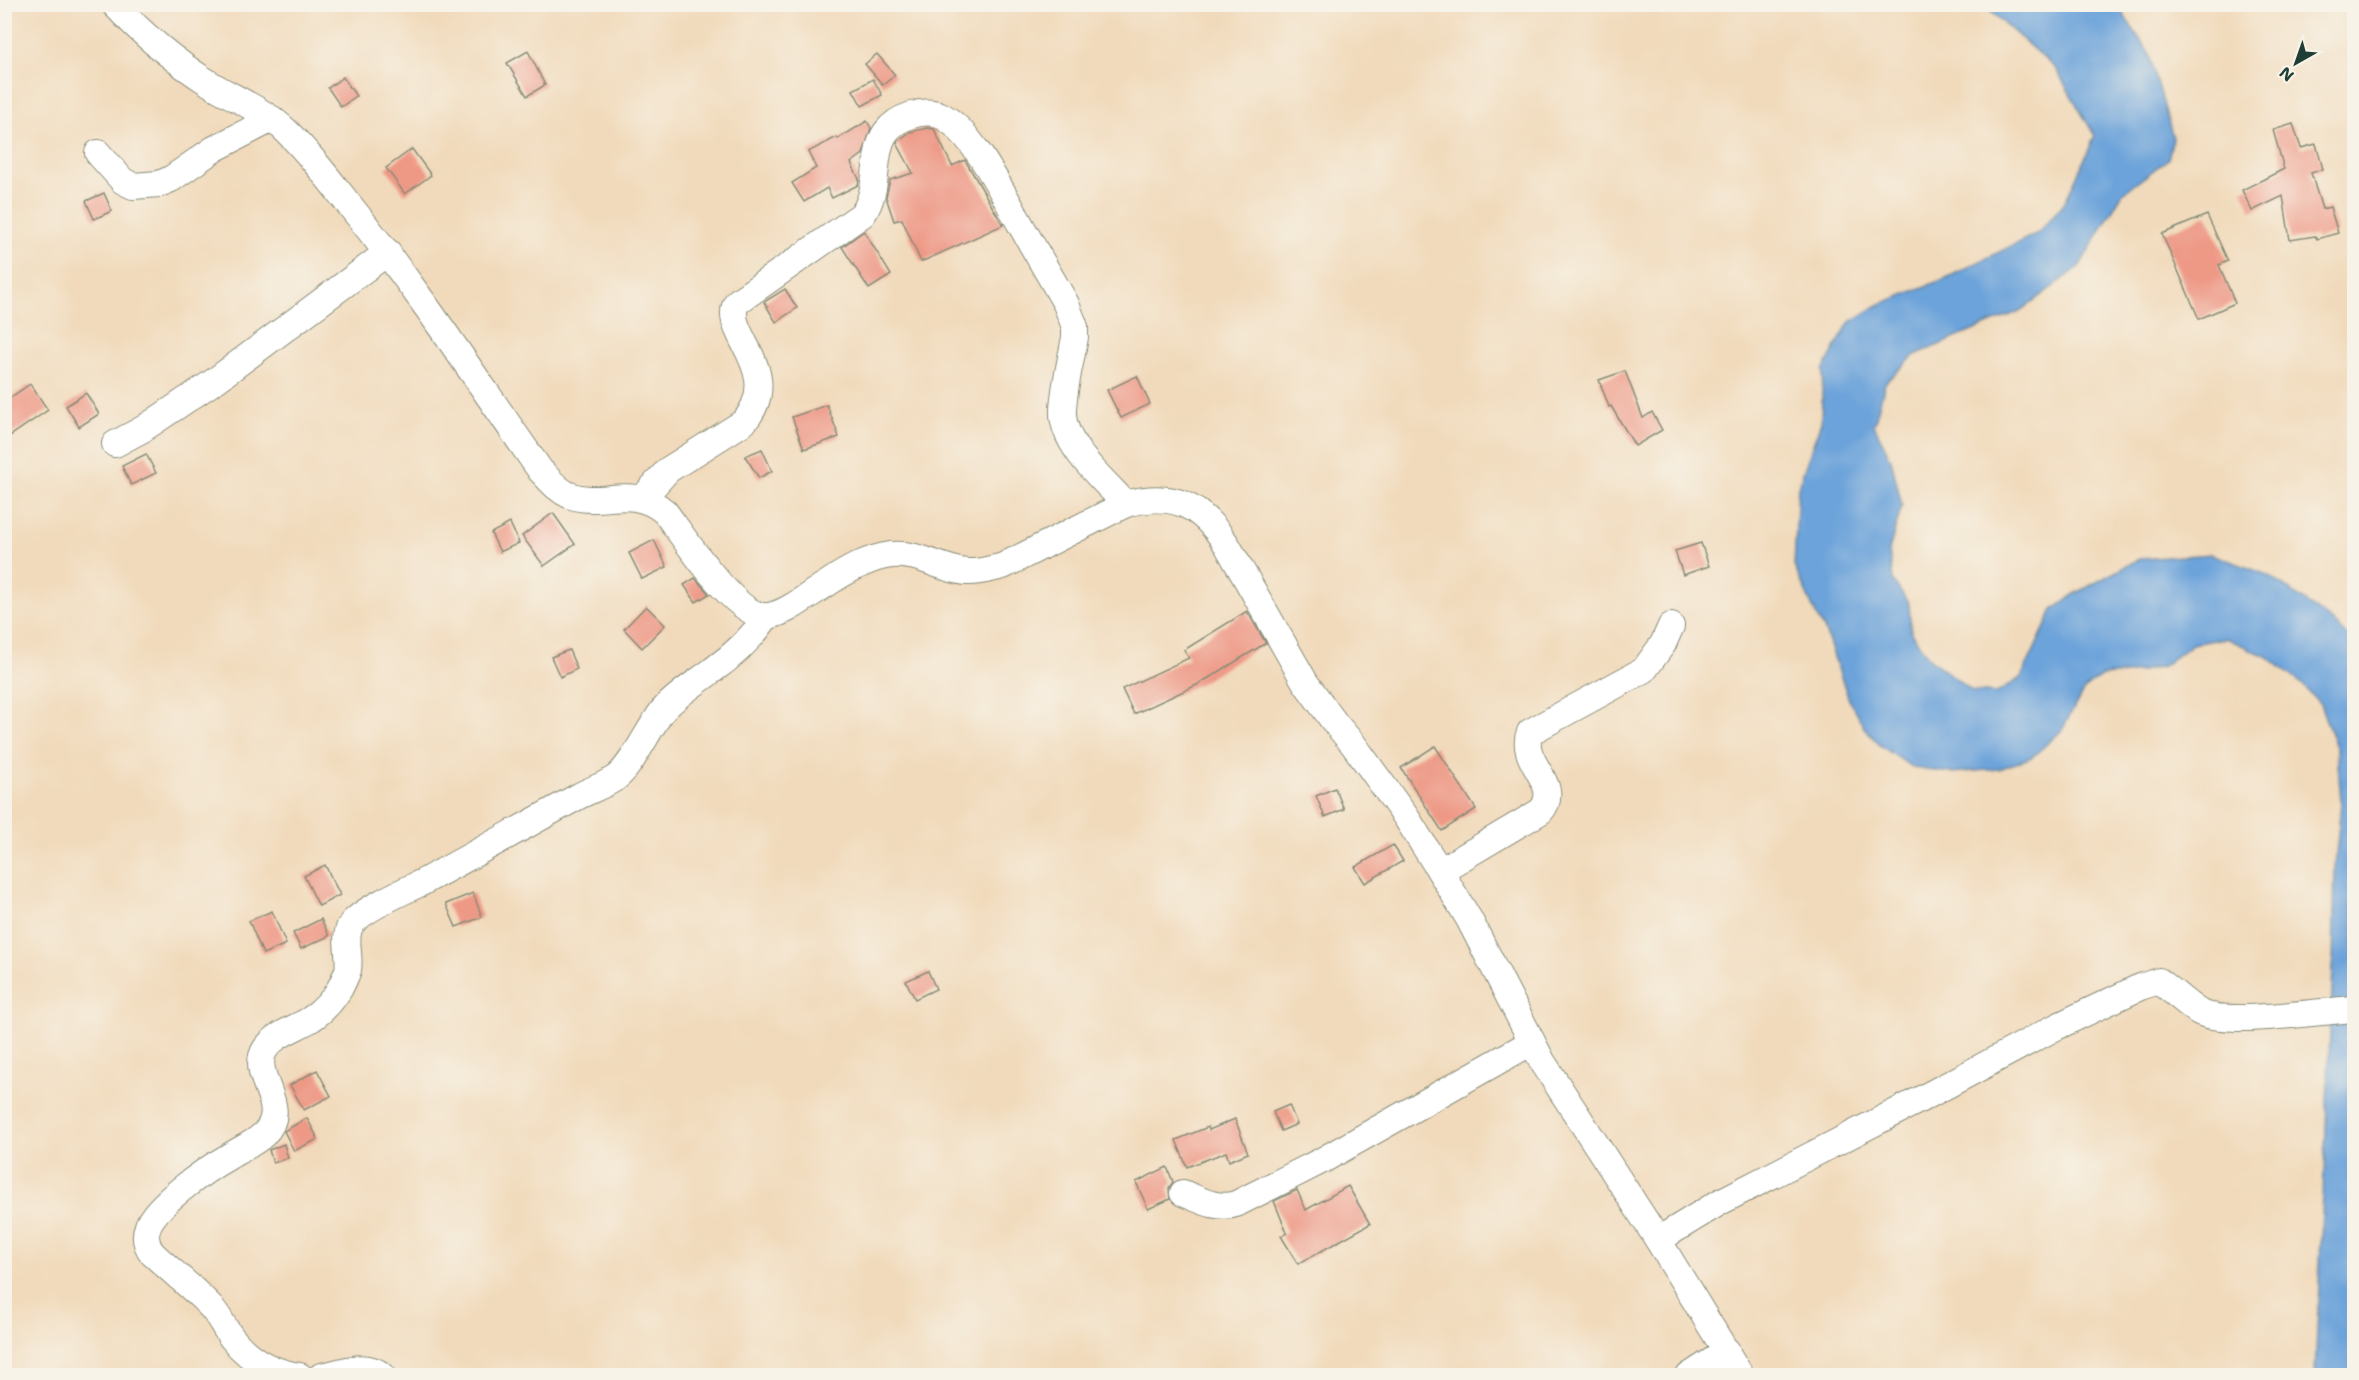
<svg xmlns="http://www.w3.org/2000/svg" width="2359" height="1380" font-family="'Shantell Sans',sans-serif">
<style>
.water{fill:#6ca3da;stroke:#467087;stroke-width:1.5}
.building{fill:#ee9986}
.lines{fill:none;stroke-linecap:round;stroke-linejoin:round}
.minor-casing{stroke:#888c78;stroke-width:28}
.minor{stroke:#fff;stroke-width:26}
</style>
<rect width="100%" height="100%" fill="#f7f3e8"/>
<filter id="ink" filterUnits="userSpaceOnUse"><feTurbulence type="fractalNoise" baseFrequency=".0167" numOctaves="2"/><feDisplacementMap in="SourceGraphic" scale="12" xChannelSelector="R" yChannelSelector="G"/><feConvolveMatrix kernelMatrix="1 2 1 2 8 2 1 2 1" color-interpolation-filters="sRGB"/></filter>
<filter id="wash" filterUnits="userSpaceOnUse"><feTurbulence type="fractalNoise" baseFrequency=".008" numOctaves="4" result="noise"/><feDisplacementMap in="SourceGraphic" scale="24" xChannelSelector="R" yChannelSelector="G"/><feGaussianBlur stdDeviation="1.35" result="paint"/><feColorMatrix in="noise" values="0 0 0 0 0 0 0 0 0 0 0 0 0 0 0 0 0 1.4 0 .05"/><feComposite in="paint" operator="in"/></filter>
<g filter="url(#wash)">
<rect width="100%" height="100%" fill="#f1dabb"/>
<path class="water" d="M 1983,5 L 2117,5 L 2149,53 L 2173,138 L 2168,159 L 2122,194 L 2079,267 L 2020,311 L 1915,355 L 1885,383 L 1874,425 L 1891,459 L 1902,506 L 1889,550 L 1893,581 L 1909,604 L 1911,633 L 1930,659 L 1972,691 L 1997,693 L 2021,678 L 2053,610 L 2073,595 L 2139,559 L 2212,554 L 2270,576 L 2337,625 L 2354,643 L 2354,1375 L 2315,1375 L 2333,967 L 2335,866 L 2341,802 L 2337,750 L 2320,704 L 2303,685 L 2268,657 L 2226,638 L 2192,644 L 2163,666 L 2127,674 L 2102,676 L 2083,691 L 2062,730 L 2032,757 L 1999,769 L 1951,773 L 1913,768 L 1881,746 L 1865,729 L 1849,700 L 1824,628 L 1818,619 L 1794,566 L 1798,487 L 1821,422 L 1823,370 L 1849,323 L 1878,305 L 1944,279 L 2038,233 L 2065,202 L 2095,136 L 2056,69 Z"/>
<g id="blocks">
<g class="building">
<path d="M 528,51 L 545,85 L 527,96 L 507,63 Z"/>
<path d="M 877,54 L 895,75 L 883,85 L 865,64 Z"/>
<path d="M 343,77 L 356,96 L 341,107 L 328,88 Z"/>
<path d="M 873,79 L 882,95 L 862,106 L 853,90 Z"/>
<path d="M 867,121 L 871,128 L 863,154 L 851,163 L 859,179 L 858,185 L 832,198 L 827,188 L 804,202 L 792,183 L 816,168 L 808,152 L 837,137 L 838,139 Z"/>
<path d="M 2293,124 L 2301,148 L 2316,144 L 2323,169 L 2311,173 L 2322,209 L 2330,207 L 2338,233 L 2317,239 L 2315,236 L 2290,240 L 2283,196 L 2252,211 L 2242,190 L 2284,169 L 2273,130 Z"/>
<path d="M 927,128 L 934,129 L 952,166 L 965,160 L 1003,225 L 921,262 L 902,219 L 894,221 L 886,197 L 890,180 L 913,173 L 897,143 L 898,141 L 910,132 Z"/>
<path d="M 412,149 L 431,175 L 405,194 L 386,168 Z"/>
<path d="M 104,193 L 112,211 L 94,219 L 86,201 Z"/>
<path d="M 2207,215 L 2228,261 L 2219,265 L 2235,303 L 2199,319 L 2162,234 Z"/>
<path d="M 864,231 L 891,275 L 869,289 L 842,247 Z"/>
<path d="M 785,289 L 797,308 L 776,322 L 764,302 Z"/>
<path d="M 1625,371 L 1643,418 L 1652,412 L 1662,430 L 1635,446 L 1611,406 L 1609,407 L 1599,380 Z"/>
<path d="M 1137,376 L 1150,404 L 1121,418 L 1107,390 Z"/>
<path d="M 30,384 L 48,410 L 4,440 L 4,402 Z"/>
<path d="M 86,393 L 99,414 L 79,427 L 66,406 Z"/>
<path d="M 827,405 L 839,437 L 804,449 L 792,417 Z"/>
<path d="M 762,449 L 772,471 L 759,478 L 745,456 Z"/>
<path d="M 146,454 L 156,473 L 131,485 L 122,466 Z"/>
<path d="M 553,513 L 575,544 L 544,566 L 522,536 Z"/>
<path d="M 510,523 L 519,543 L 500,552 L 491,533 Z"/>
<path d="M 654,540 L 667,567 L 642,579 L 629,553 Z"/>
<path d="M 1701,543 L 1709,566 L 1683,575 L 1675,551 Z"/>
<path d="M 695,578 L 709,594 L 696,602 L 684,585 Z"/>
<path d="M 646,606 L 665,625 L 642,648 L 624,629 Z"/>
<path d="M 1247,611 L 1266,643 L 1199,684 L 1134,714 L 1122,689 L 1189,658 L 1184,650 Z"/>
<path d="M 569,650 L 577,669 L 560,677 L 551,657 Z"/>
<path d="M 1435,746 L 1476,809 L 1442,831 L 1401,768 Z"/>
<path d="M 1335,788 L 1344,809 L 1325,817 L 1316,796 Z"/>
<path d="M 1393,845 L 1403,861 L 1365,883 L 1355,867 Z"/>
<path d="M 325,865 L 340,895 L 319,906 L 304,876 Z"/>
<path d="M 473,893 L 482,917 L 456,927 L 446,904 Z"/>
<path d="M 272,911 L 286,944 L 263,954 L 249,921 Z"/>
<path d="M 321,919 L 329,936 L 301,949 L 293,933 Z"/>
<path d="M 928,971 L 936,989 L 915,999 L 906,981 Z"/>
<path d="M 317,1070 L 331,1096 L 304,1110 L 290,1085 Z"/>
<path d="M 1289,1105 L 1297,1124 L 1281,1131 L 1273,1112 Z"/>
<path d="M 307,1118 L 318,1139 L 294,1151 L 284,1131 Z"/>
<path d="M 1235,1119 L 1248,1153 L 1229,1161 L 1226,1152 L 1187,1167 L 1176,1140 L 1208,1127 L 1209,1130 Z"/>
<path d="M 284,1144 L 288,1158 L 273,1163 L 269,1150 Z"/>
<path d="M 1167,1167 L 1173,1182 L 1169,1188 L 1170,1199 L 1148,1209 L 1136,1182 Z"/>
<path d="M 1348,1186 L 1370,1224 L 1298,1264 L 1281,1236 L 1287,1233 L 1274,1201 L 1297,1190 L 1306,1210 Z"/>
</g>
</g>
</g>
<g filter="url(#ink)">
<use href="#blocks" fill-opacity="0" stroke="#888c78" stroke-width="1.5"/>
<g class="lines">
<defs>
<g id="minor">
<path d="M 114,4 C 142,34 174,61 209,83 C 233,98 261,109 283,128 C 308,151 330,181 351,207 C 419,291 478,382 540,470 C 549,479 557,490 569,495 C 603,508 631,483 665,512 C 683,536 738,621 769,616 C 789,612 808,595 825,585 C 844,572 867,558 891,555 C 918,552 940,569 966,572 C 979,573 991,569 1003,566 L 1126,504 C 1173,491 1201,505 1227,545 L 1305,682 L 1335,723 L 1353,744 L 1406,817 L 1440,871 L 1469,919 L 1542,1061 L 1658,1240 L 1741,1376"/>
<path d="M 98,153 L 123,181 L 133,186 L 159,184 L 171,179 L 214,149 L 272,119"/>
<path d="M 115,444 L 143,429 L 216,380 L 388,252"/>
<path d="M 642,499 L 668,470 L 744,422 C 787,371 719,332 737,302 L 863,214 C 881,187 871,153 886,132 C 897,117 924,108 940,115 C 973,130 1005,198 1023,229 C 1037,254 1052,279 1066,304 L 1075,327 L 1075,337 C 1071,361 1064,386 1063,410 C 1061,444 1104,481 1126,504"/>
<path d="M 1440,871 L 1541,811 C 1564,784 1517,762 1530,732 L 1644,670 L 1663,644 L 1671,626"/>
<path d="M 1183,1193 C 1200,1200 1218,1210 1236,1204 L 1321,1161 L 1532,1042"/>
<path d="M 1658,1240 L 1720,1202 L 1925,1097 L 2056,1027 L 2140,987 L 2159,981 C 2172,990 2185,1003 2199,1012 C 2224,1026 2322,1011 2354,1009"/>
<path d="M 300,1376 C 273,1372 249,1360 232,1338 C 224,1328 220,1317 211,1307 C 193,1288 171,1271 152,1253 C 146,1245 144,1236 148,1226 C 156,1204 207,1169 228,1157 C 240,1149 254,1144 264,1134 C 290,1108 255,1081 262,1056 C 268,1036 295,1029 311,1019 C 323,1011 333,1000 340,988 C 343,982 346,976 348,970 C 351,955 342,936 352,923 C 365,908 404,891 423,882 C 475,854 527,825 579,796 C 590,790 603,786 614,779 C 632,768 648,728 664,709 C 678,694 696,683 713,670 C 734,655 752,638 767,616"/>
<path d="M 321,1376 C 341,1373 365,1360 383,1376"/>
<path d="M 1689,1376 L 1727,1351"/>
</g>
</defs>
<use href="#minor" class="minor-casing"/>
<use href="#minor" class="minor"/>
</g>
</g>
<rect width="2359" height="1380" fill="none" stroke="#f7f3e8" stroke-width="24"/>
<g transform="translate(2296 63) rotate(220)" stroke="#f7f3e8" stroke-width="4.5" paint-order="stroke">
<path d="M0-4.5L10 22L0 15L-10 22Z" fill="#1f3d34"/>
<text y="-9" font-size="16" font-weight="bold" text-anchor="middle" fill="#1f3d34">N</text>
</g>
</svg>
